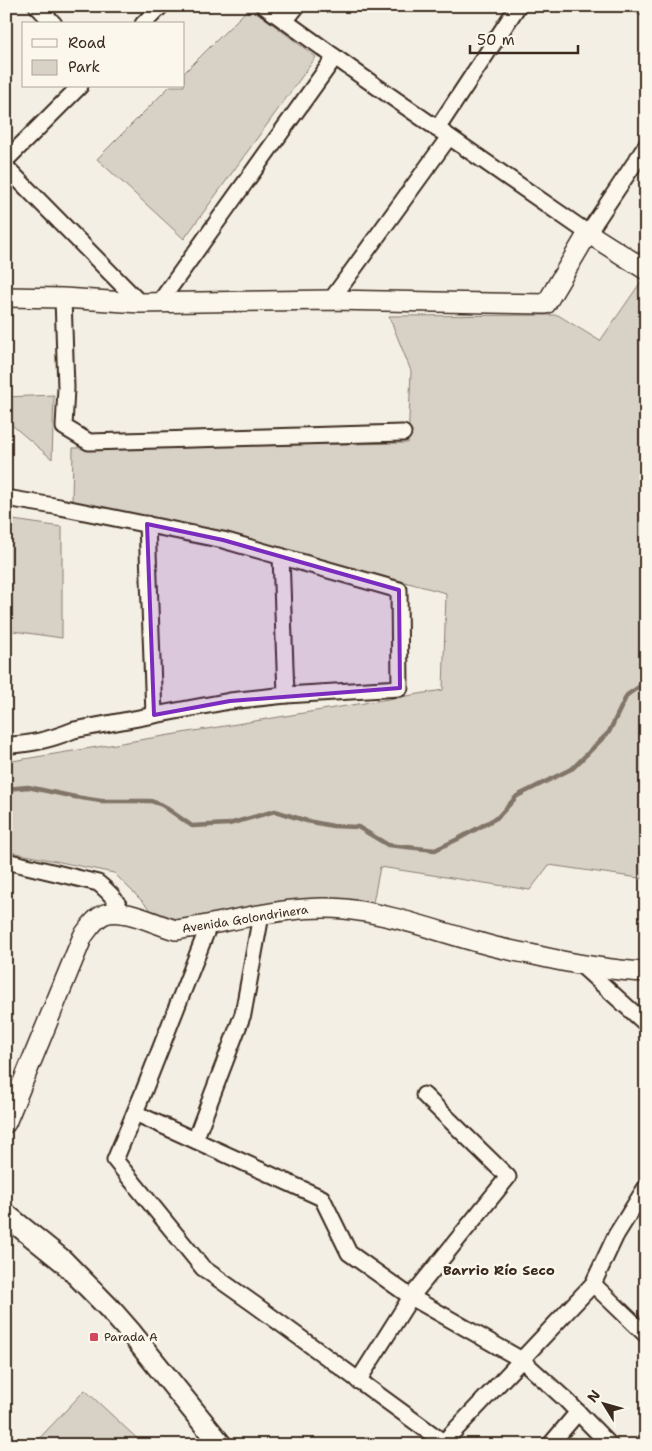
<svg xmlns="http://www.w3.org/2000/svg" width="652" height="1451" font-family="'Shantell Sans',sans-serif">
<style>
.green{fill:#d8d1c6;stroke:#8a7e72}
.lines{fill:none;stroke-linecap:round;stroke-linejoin:round}
.stream{stroke:#817468;stroke-width:4.5}
.minor-casing{stroke:#3b2a1e;stroke-width:19}
.tertiary-casing{stroke:#3b2a1e;stroke-width:22}
.secondary-casing{stroke:#3b2a1e;stroke-width:25}
.minor{stroke:#fbf7ec;stroke-width:15}
.tertiary{stroke:#fbf7ec;stroke-width:19}
.secondary{stroke:#fbf7ec;stroke-width:21}
.marked{fill:#7b2cbf;fill-opacity:0.2;stroke:#7b2cbf;stroke-width:4;stroke-linejoin:round}
.poi-dot{fill:#d1495b;stroke:#fbf7ec;stroke-width:2}
.labels{text-anchor:middle;stroke-width:5;stroke-linejoin:round;paint-order:stroke}
.street-label{font-size:12px;fill:#3b2a1e;stroke:#fbf7ec}
.poi-label{font-size:12px;fill:#3b2a1e;stroke:#fbf7ec;text-anchor:start}
.neighbourhood-label{font-size:14px;font-weight:bold;fill:#3b2a1e;stroke:#fbf7ec}
</style>
<rect width="100%" height="100%" fill="#f3efe4"/>
<filter id="ink" filterUnits="userSpaceOnUse"><feTurbulence type="fractalNoise" baseFrequency=".02" numOctaves="2"/><feDisplacementMap in="SourceGraphic" scale="10" xChannelSelector="R" yChannelSelector="G"/><feConvolveMatrix kernelMatrix="1 2 1 2 8 2 1 2 1" color-interpolation-filters="sRGB"/></filter>
<g filter="url(#ink)">
<g class="green">
<path d="M 250,7 L 316,57 L 184,239 L 97,159 L 170,86 L 184,86 L 184,73 Z"/>
<path d="M 643,279 L 646,280 L 646,879 L 549,865 L 530,890 L 380,867 L 372,908 L 323,905 L 178,920 L 151,910 L 114,873 L 6,851 L 6,762 L 443,690 L 446,593 L 208,530 L 72,503 L 73,448 L 408,443 L 411,371 L 389,316 L 558,315 L 600,341 Z"/>
<path d="M 54,395 L 52,459 L 6,420 L 6,397 Z"/>
<path d="M 6,519 L 62,527 L 62,638 L 6,630 Z"/>
<path d="M 85,1390 L 144,1445 L 33,1445 Z"/>
</g>
<g class="lines">
<path class="stream" d="M 6,789 L 28,787 L 75,797 L 101,801 L 151,801 L 162,805 L 192,826 L 229,824 L 275,811 L 307,821 L 333,826 L 358,827 L 388,845 L 435,850 L 460,838 L 498,817 L 517,796 L 573,768 L 609,732 L 627,695 L 646,682"/>
<defs>
<g id="minor">
<path d="M 37,6 L 54,24"/>
<path d="M 264,6 L 360,75 L 588,233 L 646,146"/>
<path d="M 643,6 L 646,8"/>
<path d="M 285,21 L 297,6"/>
<path d="M 143,24 L 161,6"/>
<path d="M 437,129 L 518,6"/>
<path d="M 6,160 L 80,86"/>
<path d="M 6,167 L 140,303"/>
<path d="M 63,298 L 66,388 L 64,427 L 89,442 L 403,433"/>
<path d="M 331,300 L 449,137"/>
<path d="M 159,303 L 335,57"/>
<path d="M 6,498 L 60,507 L 223,540 L 399,590 L 400,688 L 286,695 L 230,701 L 74,730 C 52,739 30,745 6,745"/>
<path d="M 147,524 L 154,715"/>
<path d="M 281,556 L 286,695"/>
<path d="M 6,861 L 98,883 C 109,892 116,899 122,912"/>
<path d="M 209,925 L 143,1093 L 115,1160 L 203,1268 L 254,1304 L 443,1442"/>
<path d="M 582,966 L 646,1024"/>
<path d="M 135,1113 L 322,1198 L 349,1253 L 411,1297 L 522,1360 L 566,1400 L 610,1445"/>
<path d="M 195,1140 L 243,1014 L 261,915"/>
<path d="M 593,1284 L 646,1335"/>
<path d="M 358,1381 L 411,1297 L 508,1177 L 424,1095"/>
<path d="M 441,1445 L 593,1284 L 616,1235 L 646,1187"/>
<path d="M 550,1445 L 578,1412"/>
</g>
<g id="tertiary">
<path d="M 6,297 L 63,298 L 140,303 L 331,300 L 546,304 L 588,233 L 646,270"/>
<path d="M 6,1123 L 83,936 C 89,928 95,918 105,914 C 124,907 156,925 176,930 C 230,923 291,903 345,909 C 392,914 436,931 481,943 C 497,948 514,951 530,954 C 568,963 606,970 646,972"/>
</g>
<path id="secondary" d="M 6,1215 L 63,1261 L 110,1309 L 131,1333 L 221,1445"/>
</defs>
<use href="#minor" class="minor-casing"/>
<use href="#tertiary" class="tertiary-casing"/>
<use href="#secondary" class="secondary-casing"/>
<use href="#minor" class="minor"/>
<use href="#tertiary" class="tertiary"/>
<use href="#secondary" class="secondary"/>
</g>
</g>
<path class="marked" d="M 147,524 L 223,540 L 399,590 L 400,688 L 230,701 L 154,715 Z"/>
<rect class="poi-dot" x="89" y="1332" width="10" height="10" rx="2.5"/>
<g class="labels">
<g class="street-label">
<text transform="translate(245 919) rotate(-9)" y="4">Avenida Golondrinera</text>
</g>
<g class="poi-label">
<text x="104" y="1341">Parada A</text>
</g>
<g class="neighbourhood-label">
<text x="499" y="1275">Barrio Río Seco</text>
</g>
</g>
<rect width="652" height="1451" fill="none" stroke="#fbf7ec" stroke-width="25"/>
<rect x="12" y="12" width="627" height="1426" fill="none" stroke="#3b2a1e" stroke-width="2" filter="url(#ink)"/>
<rect x="22" y="22" width="162" height="65" fill="#fbf7ec" stroke="#aea59a"/>
<rect x="32" y="39" width="25" height="8" fill="#fbf7ec" stroke="#aea59a"/>
<text x="68" y="48" font-size="15" fill="#3b2a1e">Road</text>
<rect x="32" y="60" width="25" height="15" fill="#d8d1c6" stroke="#aea59a"/>
<text x="68" y="72" font-size="15" fill="#3b2a1e">Park</text>
<g transform="translate(604 1404) rotate(307)" stroke="#fbf7ec" stroke-width="4" paint-order="stroke">
<path d="M0-4L9 19L0 12L-9 19Z" fill="#3b2a1e"/>
<text y="-8" font-size="14" font-weight="bold" text-anchor="middle" fill="#3b2a1e">N</text>
</g>
<path d="M470 45v8h108v-8" fill="none" stroke="#3b2a1e" stroke-width="2.5"/>
<text x="477" y="45" font-size="15" fill="#3b2a1e" stroke="#fbf7ec" stroke-width="4" paint-order="stroke">50 m</text>
</svg>
